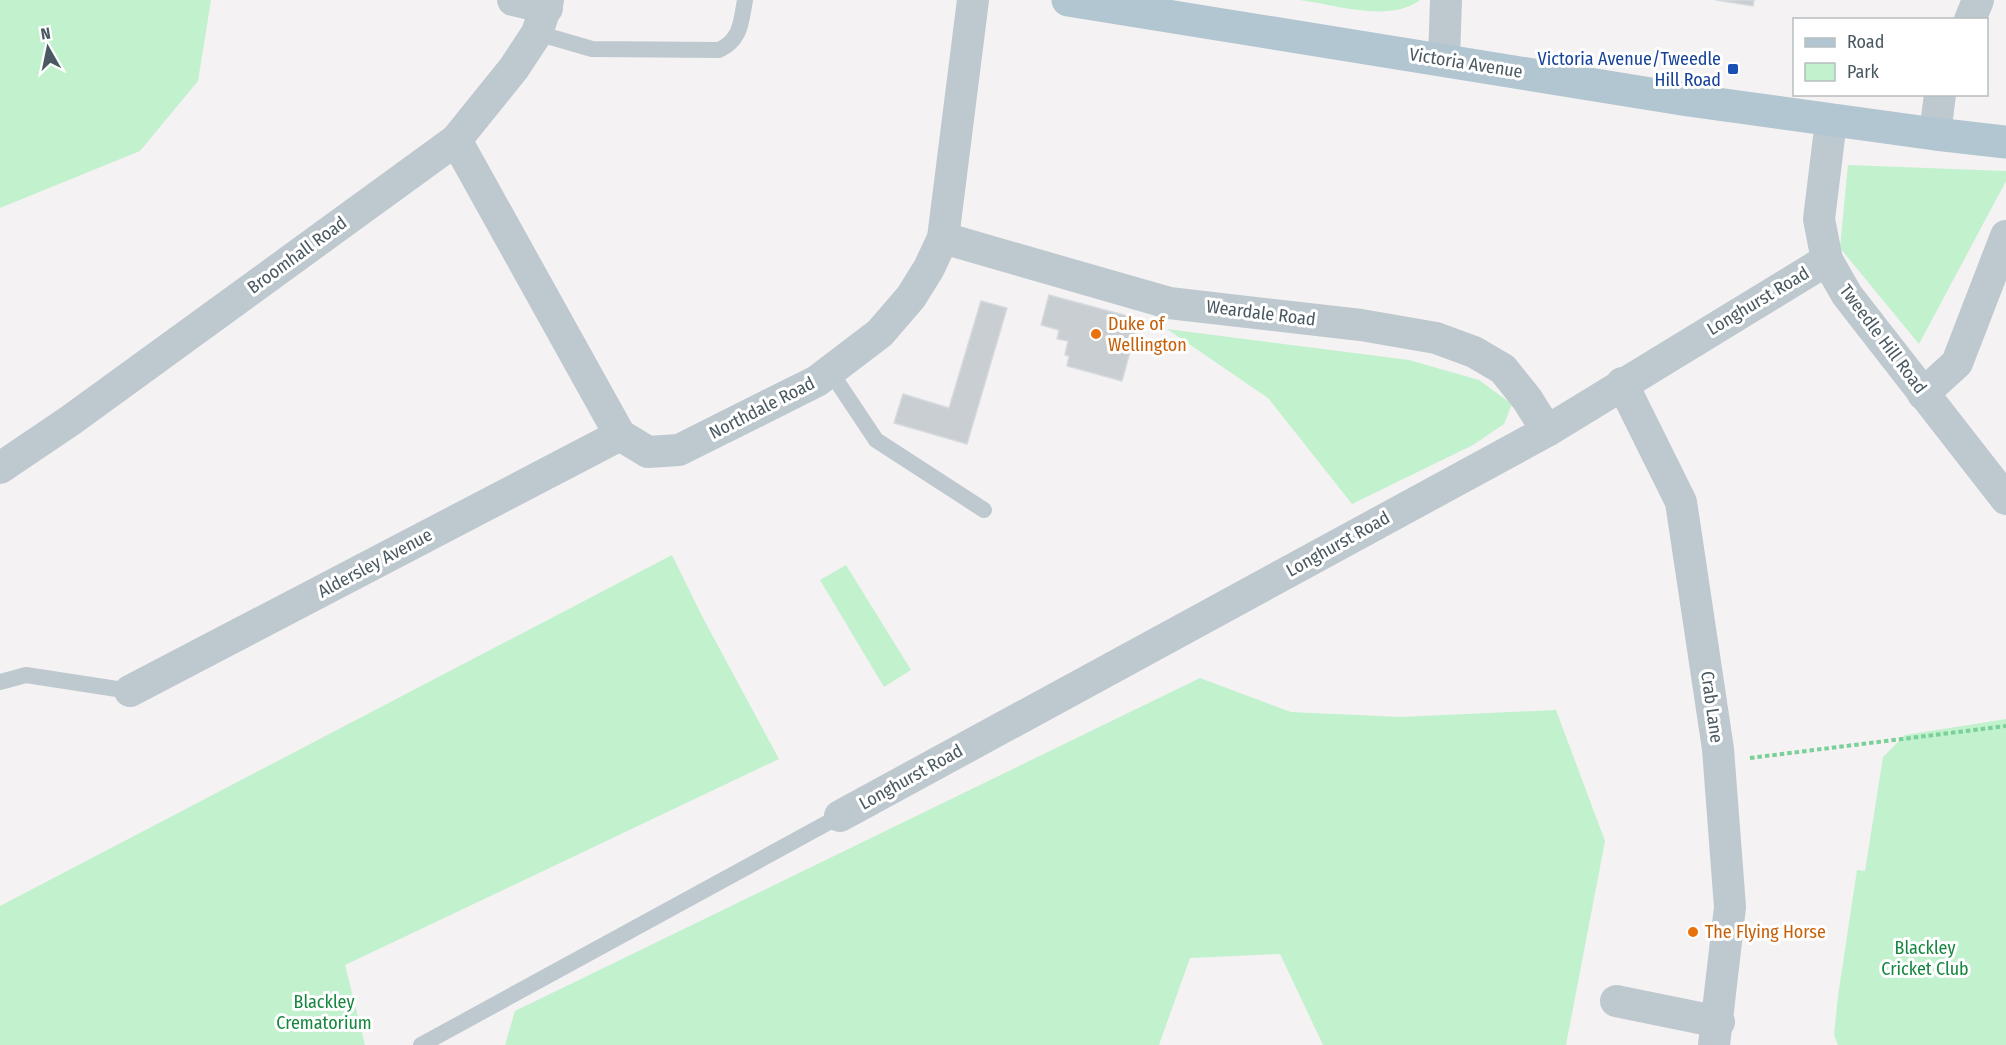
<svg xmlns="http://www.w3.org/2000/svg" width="2006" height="1045" font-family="'Fira Sans Condensed',sans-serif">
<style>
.green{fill:#c2f1ce}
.building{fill:#c9ced2;stroke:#d6dade;stroke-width:1.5}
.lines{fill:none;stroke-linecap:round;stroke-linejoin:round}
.path{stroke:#79d099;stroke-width:4;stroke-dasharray:4.5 3;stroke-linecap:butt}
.lane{stroke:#bec9cf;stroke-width:16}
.street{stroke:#bec9cf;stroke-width:32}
.primary{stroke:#b2c6d1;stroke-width:33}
.transit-dot{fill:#1a4fb4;stroke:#fff;stroke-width:2}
.food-dot{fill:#e8710a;stroke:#fff;stroke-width:2}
.labels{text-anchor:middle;stroke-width:6;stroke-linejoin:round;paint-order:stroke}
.transit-label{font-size:18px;fill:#164399;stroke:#fff;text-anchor:end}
.street-label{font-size:18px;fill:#4a5961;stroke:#fff}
.food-label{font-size:18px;fill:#c56008;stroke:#fff;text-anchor:start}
.park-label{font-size:18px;fill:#16863f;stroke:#fff}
</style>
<rect width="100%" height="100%" fill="#f5f2f3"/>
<g class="green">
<path d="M 0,0 L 211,0 L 198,81 L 140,151 L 0,208 Z"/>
<path d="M 1300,0 L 1420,0 C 1389,23 1337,5 1300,0 Z"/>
<path d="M 1848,165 L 2006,171 L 2006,181 L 1919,344 L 1840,248 Z"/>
<path d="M 1167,329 L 1409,360 L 1479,380 L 1512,404 L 1504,424 L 1473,445 L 1352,504 L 1268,398 Z"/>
<path d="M 672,555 L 703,618 L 779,759 L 345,965 L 365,1045 L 0,1045 L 0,906 Z"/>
<path d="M 846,565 L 911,670 L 884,687 L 820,580 Z"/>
<path d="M 1200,678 L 1291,712 L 1401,717 L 1556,710 L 1605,841 L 1566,1045 L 1323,1045 L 1280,954 L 1190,958 L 1159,1045 L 505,1045 L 515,1011 Z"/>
<path d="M 2006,719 L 2006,1045 L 1838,1045 L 1834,1035 L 1838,996 L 1857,870 L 1865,871 L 1883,757 L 1905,735 Z"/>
</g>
<g class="building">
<path d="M 1716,0 L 1754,0 L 1753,6 Z"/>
<path d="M 1049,295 L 1139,319 L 1122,381 L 1067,366 L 1069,356 L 1065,355 L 1068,341 L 1057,339 L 1059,330 L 1041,325 Z"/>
<path d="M 981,301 L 1007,308 L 967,444 L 894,423 L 903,394 L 949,408 Z"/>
</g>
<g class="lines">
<path class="path" d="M 1750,758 L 2006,726"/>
<g class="lane">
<path d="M 537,33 L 592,49 L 719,50 C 741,40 741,22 745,0"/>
<path d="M 830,371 L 876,440 L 984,510"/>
<path d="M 0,682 L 26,675 L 130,691"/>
<path d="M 421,1045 L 840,816"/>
</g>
<g class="street">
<path d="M 513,0 L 547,8"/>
<path d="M 1970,20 L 1978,0"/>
<path d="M 1444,59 L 1446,0"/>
<path d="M 1831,121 L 1819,219 L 1827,260 L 1847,295 L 2006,499"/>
<path d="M 1935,134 L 1940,94"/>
<path d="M 456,140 L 620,435 L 648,452 L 679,450 L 817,381 L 880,333 L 911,297 L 929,268 L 943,238 L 973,0"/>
<path d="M 943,238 L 1169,303 L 1361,325 L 1436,338 L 1474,352 L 1503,369 L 1527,399 L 1547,431"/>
<path d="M 1622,383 L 1681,502 L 1718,749 L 1730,907 L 1714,1045"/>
<path d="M 1923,394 L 1957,363 L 2006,236"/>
<path d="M 0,468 L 71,420 L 456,140 L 514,68 L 537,33 L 548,0"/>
<path d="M 130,691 L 620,435"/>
<path d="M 840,816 L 1547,431 L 1827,260"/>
<path d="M 1616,1001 L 1719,1022"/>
</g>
<path class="primary" d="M 1068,0 L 1688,100 L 1935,134 L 2006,142"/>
</g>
<rect class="transit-dot" x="1727" y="63" width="12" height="12" rx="3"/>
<g class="food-dot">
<circle cx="1096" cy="334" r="6"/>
<circle cx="1693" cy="932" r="6"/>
</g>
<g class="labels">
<g class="transit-label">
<text x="1721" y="65">Victoria Avenue/Tweedle<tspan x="1721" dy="21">Hill Road</tspan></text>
</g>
<g class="street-label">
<text transform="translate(1466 63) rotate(9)" y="6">Victoria Avenue</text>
<text transform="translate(297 255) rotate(-36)" y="6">Broomhall Road</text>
<text transform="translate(1758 301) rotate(-31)" y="6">Longhurst Road</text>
<text transform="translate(1261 313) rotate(7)" y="6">Weardale Road</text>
<text transform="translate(1883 339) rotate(53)" y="6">Tweedle Hill Road</text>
<text transform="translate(762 408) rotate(-27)" y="6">Northdale Road</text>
<text transform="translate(1338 544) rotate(-29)" y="6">Longhurst Road</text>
<text transform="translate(375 563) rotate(-28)" y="6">Aldersley Avenue</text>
<text transform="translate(1712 707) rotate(82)" y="6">Crab Lane</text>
<text transform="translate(911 777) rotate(-29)" y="6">Longhurst Road</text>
</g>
<g class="food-label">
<text x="1108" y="330">Duke of<tspan x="1108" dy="21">Wellington</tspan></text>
<text x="1705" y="938">The Flying Horse</text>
</g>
<g class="park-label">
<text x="1925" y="954">Blackley<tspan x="1925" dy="21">Cricket Club</tspan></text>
<text x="324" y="1008">Blackley<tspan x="324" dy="21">Crematorium</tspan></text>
</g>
</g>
<rect x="1793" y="18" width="195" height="78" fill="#ffffff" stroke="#b7bdc0" stroke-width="1.5"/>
<rect x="1805" y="38" width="30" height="9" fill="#b2c6d1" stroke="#b7bdc0" stroke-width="1.5"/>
<text x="1847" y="48" font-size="18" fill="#4a5961">Road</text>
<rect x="1805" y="63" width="30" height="18" fill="#c2f1ce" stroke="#b7bdc0" stroke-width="1.5"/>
<text x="1847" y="78" font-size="18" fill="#4a5961">Park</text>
<g transform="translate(48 48) rotate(351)" stroke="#ffffff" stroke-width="4.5" paint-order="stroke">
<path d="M0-4.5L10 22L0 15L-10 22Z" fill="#4a5961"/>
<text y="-9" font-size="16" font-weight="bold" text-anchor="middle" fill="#4a5961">N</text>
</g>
</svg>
